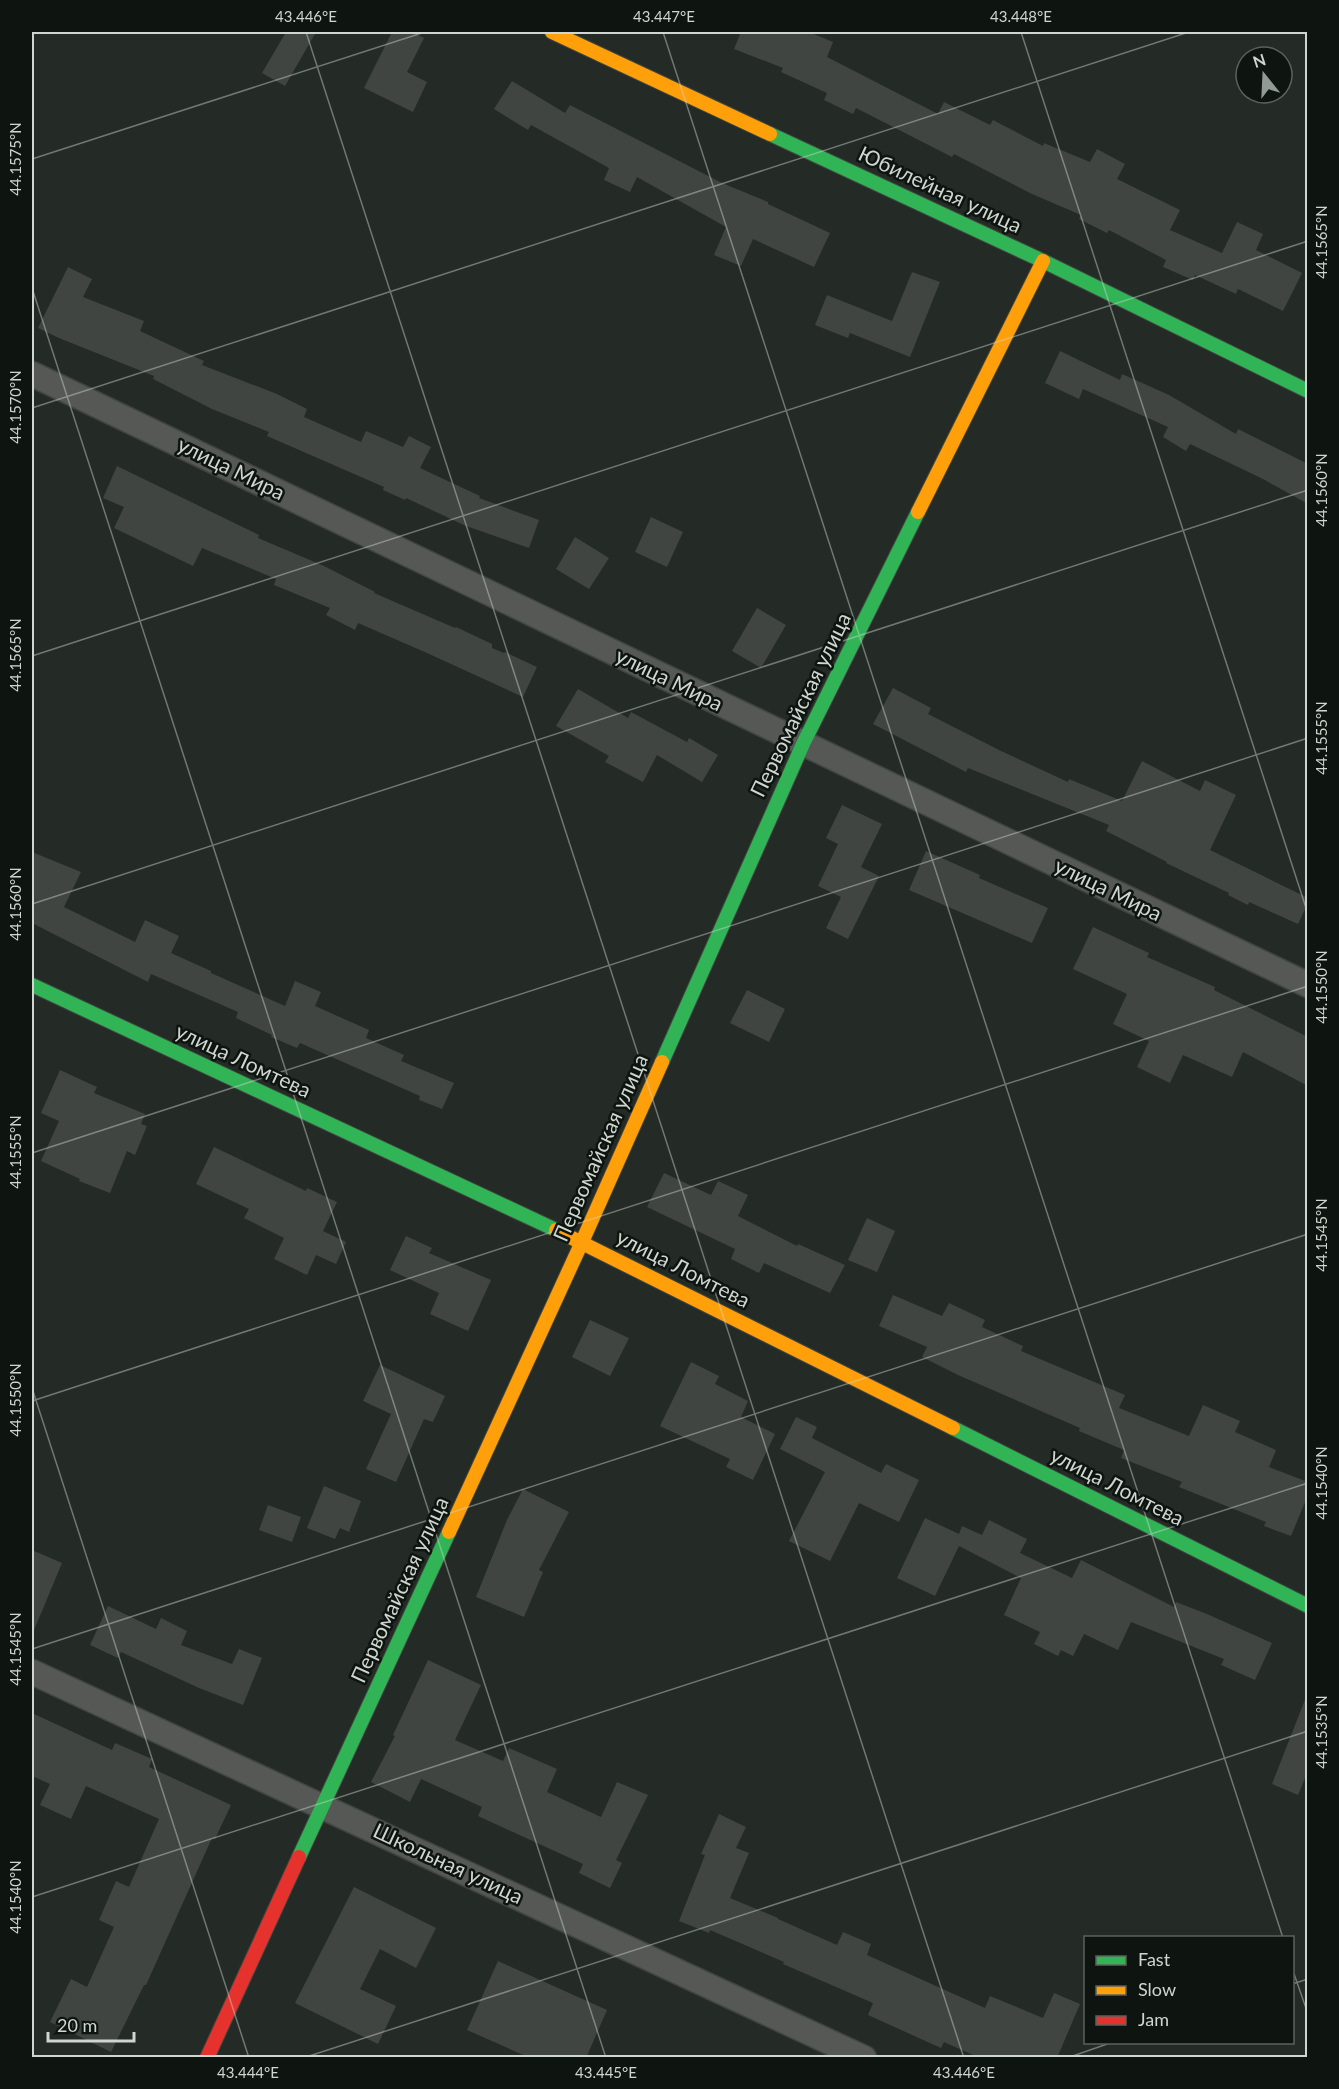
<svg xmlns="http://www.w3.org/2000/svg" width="1339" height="2089" font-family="Lato,sans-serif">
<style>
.building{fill:#404541}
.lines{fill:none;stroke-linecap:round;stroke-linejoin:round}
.street-casing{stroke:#404541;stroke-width:27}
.fast-casing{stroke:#404541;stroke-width:16}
.slow-casing{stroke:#404541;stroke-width:16}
.jam-casing{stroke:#404541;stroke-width:16}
.street{stroke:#555855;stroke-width:24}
.fast{stroke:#30b455;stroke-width:14}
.slow{stroke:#ff9f0a;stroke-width:14}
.jam{stroke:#e5322d;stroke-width:14}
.ticks{fill:none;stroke:#ced6cf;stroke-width:1.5;stroke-opacity:0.45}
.labels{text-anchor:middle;stroke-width:5;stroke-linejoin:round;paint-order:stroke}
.street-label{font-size:21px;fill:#ced6cf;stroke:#0e140f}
.neatline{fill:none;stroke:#ced6cf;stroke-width:2}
.ticks-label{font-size:15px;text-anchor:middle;fill:#ced6cf}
</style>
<rect width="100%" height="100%" fill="#242a25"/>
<g class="building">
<path d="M 286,32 L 316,32 L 285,86 L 262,73 Z"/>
<path d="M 392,32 L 412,32 L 424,38 L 407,72 L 427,82 L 413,112 L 364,88 Z"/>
<path d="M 741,32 L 809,32 L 833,42 L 827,57 L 938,114 L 944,102 L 990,125 L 993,120 L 1043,146 L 1044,143 L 1090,162 L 1097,149 L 1125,164 L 1117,179 L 1180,210 L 1170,230 L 1222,253 L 1237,222 L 1263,234 L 1256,250 L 1302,273 L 1283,311 L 1238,289 L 1236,294 L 1195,275 L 1193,280 L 1163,267 L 1166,260 L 1109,230 L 1107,233 L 1079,219 L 1081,215 L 1032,194 L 954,154 L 952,157 L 856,108 L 853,114 L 824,100 L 827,93 L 781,72 L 783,68 L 734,49 Z"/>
<path d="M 512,81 L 565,113 L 570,105 L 722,183 L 768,202 L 768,204 L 830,233 L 814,267 L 753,239 L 741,266 L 714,255 L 726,227 L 637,177 L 630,192 L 604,180 L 609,168 L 531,125 L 528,130 L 494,109 Z"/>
<path d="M 68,267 L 92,279 L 83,297 L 144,321 L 140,331 L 204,361 L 202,365 L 277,394 L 307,409 L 304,417 L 361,442 L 366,431 L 403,447 L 409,436 L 431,447 L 420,468 L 480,496 L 479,498 L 539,520 L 529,548 L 466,526 L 406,498 L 405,500 L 383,490 L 384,487 L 267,436 L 269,432 L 212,409 L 153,379 L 154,376 L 59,338 L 38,328 Z"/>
<path d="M 912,272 L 940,282 L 910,357 L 850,333 L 848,338 L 815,325 L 827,295 L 892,321 Z"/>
<path d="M 1060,351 L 1120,380 L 1122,374 L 1169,395 L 1236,434 L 1238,429 L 1308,464 L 1308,504 L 1263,479 L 1190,444 L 1186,451 L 1163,437 L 1168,427 L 1083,389 L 1079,399 L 1045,383 Z"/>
<path d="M 117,466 L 259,535 L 258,538 L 324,566 L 375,592 L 374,593 L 455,628 L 456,627 L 492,644 L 492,648 L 504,653 L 505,652 L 537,667 L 523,697 L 427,653 L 358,623 L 355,630 L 326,615 L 330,608 L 274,585 L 276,579 L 202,548 L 193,566 L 114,528 L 124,507 L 103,498 Z"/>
<path d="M 651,517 L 683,532 L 667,567 L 635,552 Z"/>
<path d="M 575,537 L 609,558 L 589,589 L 556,569 Z"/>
<path d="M 757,608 L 786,625 L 761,668 L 732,651 Z"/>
<path d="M 893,688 L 931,708 L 928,714 L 1001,751 L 1068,782 L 1069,779 L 1122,801 L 1142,761 L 1200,791 L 1205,780 L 1236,795 L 1210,850 L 1308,898 L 1308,903 L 1298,924 L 1249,902 L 1248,905 L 1228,895 L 1229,893 L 1166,863 L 1167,862 L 1106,831 L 1109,825 L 968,768 L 966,772 L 873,724 Z"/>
<path d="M 578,689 L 628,718 L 631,712 L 687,742 L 689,738 L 718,755 L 702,782 L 657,755 L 643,782 L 605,762 L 609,756 L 556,726 Z"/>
<path d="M 842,805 L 882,824 L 861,867 L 879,876 L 848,939 L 826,928 L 841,897 L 818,886 L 838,844 L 826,838 Z"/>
<path d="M 926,851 L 980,875 L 979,878 L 1048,908 L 1032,943 L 909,890 Z"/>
<path d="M 32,852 L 81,872 L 64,907 L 135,942 L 145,920 L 179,936 L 171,953 L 211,971 L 211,973 L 285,1006 L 295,981 L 321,992 L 315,1006 L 369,1030 L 366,1038 L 404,1055 L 401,1061 L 454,1083 L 442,1109 L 419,1100 L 420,1096 L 300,1043 L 297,1048 L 271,1037 L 272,1035 L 236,1018 L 238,1012 L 151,974 L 148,982 L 32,923 Z"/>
<path d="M 1093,927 L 1149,953 L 1147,957 L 1215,987 L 1214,990 L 1308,1037 L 1308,1086 L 1243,1052 L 1232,1077 L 1183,1055 L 1170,1083 L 1137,1067 L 1149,1041 L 1113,1024 L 1127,994 L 1073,969 Z"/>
<path d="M 747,990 L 785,1009 L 769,1042 L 730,1023 Z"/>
<path d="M 60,1070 L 97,1087 L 94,1093 L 145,1114 L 141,1124 L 147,1126 L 135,1155 L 127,1151 L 110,1193 L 79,1181 L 80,1179 L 41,1161 L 59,1121 L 41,1113 Z"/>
<path d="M 214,1147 L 306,1191 L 307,1188 L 337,1202 L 323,1231 L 346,1242 L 336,1264 L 316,1255 L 307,1275 L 274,1259 L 284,1238 L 244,1218 L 249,1209 L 196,1184 Z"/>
<path d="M 664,1173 L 711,1195 L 718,1181 L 748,1195 L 738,1216 L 797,1246 L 798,1244 L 845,1265 L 830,1293 L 764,1263 L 759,1273 L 731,1259 L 735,1249 L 647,1207 Z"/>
<path d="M 867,1218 L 895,1231 L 877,1272 L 848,1260 Z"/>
<path d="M 406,1236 L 432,1248 L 429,1253 L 491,1280 L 468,1331 L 430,1314 L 439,1293 L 390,1270 Z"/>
<path d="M 893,1295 L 942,1316 L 949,1303 L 985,1320 L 982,1327 L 1023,1346 L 1021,1351 L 1125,1395 L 1119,1408 L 1189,1436 L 1203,1405 L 1240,1421 L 1235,1432 L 1276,1450 L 1269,1467 L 1308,1482 L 1308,1495 L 1291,1536 L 1264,1526 L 1266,1522 L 1179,1487 L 1182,1482 L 1121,1458 L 1124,1450 L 1079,1431 L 1080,1428 L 958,1375 L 922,1357 L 927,1347 L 879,1326 Z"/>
<path d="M 590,1320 L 629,1338 L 610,1376 L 572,1357 Z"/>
<path d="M 691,1362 L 719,1376 L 715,1384 L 748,1401 L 741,1417 L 775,1434 L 753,1480 L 726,1467 L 730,1459 L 660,1426 Z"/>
<path d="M 380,1365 L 445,1396 L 433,1422 L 424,1419 L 396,1482 L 366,1469 L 391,1414 L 363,1401 Z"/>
<path d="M 796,1417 L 817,1427 L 812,1438 L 881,1473 L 886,1464 L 919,1480 L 899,1522 L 859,1503 L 830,1561 L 789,1541 L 825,1472 L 780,1449 Z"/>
<path d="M 324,1486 L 361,1501 L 349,1532 L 340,1528 L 335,1539 L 307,1528 Z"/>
<path d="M 523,1489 L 569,1512 L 539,1570 L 543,1572 L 524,1617 L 476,1597 L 507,1520 Z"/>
<path d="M 268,1505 L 301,1517 L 292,1542 L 259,1530 Z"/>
<path d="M 925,1518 L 959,1534 L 962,1526 L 982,1535 L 989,1520 L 1027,1539 L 1020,1553 L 1072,1578 L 1081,1560 L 1174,1607 L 1176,1602 L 1207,1614 L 1272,1643 L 1255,1680 L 1221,1665 L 1224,1659 L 1131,1622 L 1118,1650 L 1084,1634 L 1073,1656 L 1061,1650 L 1058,1656 L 1034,1644 L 1040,1632 L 1004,1615 L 1021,1578 L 959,1546 L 935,1596 L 897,1578 Z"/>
<path d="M 32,1550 L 62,1563 L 32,1635 Z"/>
<path d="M 108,1606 L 156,1629 L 161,1618 L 187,1631 L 181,1645 L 232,1664 L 239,1649 L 262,1658 L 243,1705 L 199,1688 L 121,1652 L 118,1658 L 90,1645 Z"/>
<path d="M 428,1660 L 481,1685 L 455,1740 L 503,1761 L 509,1748 L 557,1769 L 547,1792 L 601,1817 L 617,1782 L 648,1795 L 616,1860 L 622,1863 L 610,1888 L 579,1873 L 583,1864 L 478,1816 L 482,1807 L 421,1779 L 410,1802 L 371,1782 L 395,1736 L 393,1735 Z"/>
<path d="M 1306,1697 L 1308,1697 L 1308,1771 L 1298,1795 L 1272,1784 Z"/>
<path d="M 32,1713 L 112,1750 L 115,1743 L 152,1759 L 149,1767 L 231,1805 L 215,1839 L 212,1838 L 146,1985 L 144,1985 L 111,2052 L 50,2022 L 71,1979 L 87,1987 L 114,1927 L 99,1920 L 116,1881 L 129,1887 L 159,1819 L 86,1786 L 71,1819 L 40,1805 L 50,1784 L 32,1776 Z"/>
<path d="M 719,1814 L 746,1827 L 736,1848 L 749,1853 L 730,1898 L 778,1918 L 778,1919 L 837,1945 L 843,1932 L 871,1944 L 867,1955 L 985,2008 L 990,1996 L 1043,2018 L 1054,1993 L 1080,2004 L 1057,2058 L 980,2058 L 944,2042 L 941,2048 L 868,2015 L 873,2003 L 783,1964 L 784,1962 L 710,1930 L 709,1933 L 679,1921 L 705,1855 L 701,1854 Z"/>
<path d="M 354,1887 L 436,1928 L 416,1968 L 380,1949 L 360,1989 L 396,2006 L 378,2044 L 295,2003 Z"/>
<path d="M 498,1961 L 607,2010 L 586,2058 L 530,2058 L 467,2030 Z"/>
</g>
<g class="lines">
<defs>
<g id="street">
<path d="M 32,374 L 1308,985"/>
<path d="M 32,1672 L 864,2058"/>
</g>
<g id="fast">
<path d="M 770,134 L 1043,261 L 1308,391"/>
<path d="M 32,985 L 556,1230"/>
<path d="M 662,1062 L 803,744 L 918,512"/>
<path d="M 953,1428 L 1308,1606"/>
<path d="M 299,1857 L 449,1532"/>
</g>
<g id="slow">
<path d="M 552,32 L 770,134"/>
<path d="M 918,512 L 1043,261"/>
<path d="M 556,1230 L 953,1428"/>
<path d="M 449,1532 L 582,1242 L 662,1062"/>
</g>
<path id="jam" d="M 207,2058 L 299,1857"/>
</defs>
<use href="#street" class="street-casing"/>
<use href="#fast" class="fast-casing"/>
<use href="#slow" class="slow-casing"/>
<use href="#jam" class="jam-casing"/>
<use href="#street" class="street"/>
<use href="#fast" class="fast"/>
<use href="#slow" class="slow"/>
<use href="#jam" class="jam"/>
</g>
<path class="ticks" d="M 306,32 L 964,2058M 663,32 L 1283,1938M 1021,32 L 1308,914M 32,159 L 425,32M 32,288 L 606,2058M 32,408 L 1189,32M 32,656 L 1308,241M 32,904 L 1308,490M 32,1153 L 1308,738M 32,1388 L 249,2058M 32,1401 L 1308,986M 32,1649 L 1308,1234M 32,1897 L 1308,1483M 1292,1968 L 1308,2014M 1292,1984 L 1308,1979M 303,2058 L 1308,1731M 1067,2058 L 1113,2042"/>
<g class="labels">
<g class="street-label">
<text transform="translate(940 190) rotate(25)" y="7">Юбилейная улица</text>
<text transform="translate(231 469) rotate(26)" y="7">улица Мира</text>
<text transform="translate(669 680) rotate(26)" y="7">улица Мира</text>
<text transform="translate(801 705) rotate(-64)" y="7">Первомайская улица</text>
<text transform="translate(1108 890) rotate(26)" y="7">улица Мира</text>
<text transform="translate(243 1061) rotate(25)" y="7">улица Ломтева</text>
<text transform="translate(601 1148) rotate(-66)" y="7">Первомайская улица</text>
<text transform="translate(683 1269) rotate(27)" y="7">улица Ломтева</text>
<text transform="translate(1117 1487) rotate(27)" y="7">улица Ломтева</text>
<text transform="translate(400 1590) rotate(-65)" y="7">Первомайская улица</text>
<text transform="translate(448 1864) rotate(25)" y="7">Школьная улица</text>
</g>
</g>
<rect width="1339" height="2089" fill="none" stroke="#0e140f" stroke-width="66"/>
<rect x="1084" y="1936" width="210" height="108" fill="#0e140f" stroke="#5b625c" stroke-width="1.5"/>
<rect x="1096" y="1956" width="30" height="9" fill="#30b455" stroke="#5b625c" stroke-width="1.5"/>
<text x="1138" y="1966" font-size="18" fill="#ced6cf">Fast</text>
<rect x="1096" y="1986" width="30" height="9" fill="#ff9f0a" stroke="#5b625c" stroke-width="1.5"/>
<text x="1138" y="1996" font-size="18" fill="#ced6cf">Slow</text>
<rect x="1096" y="2016" width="30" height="9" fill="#e5322d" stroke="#5b625c" stroke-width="1.5"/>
<text x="1138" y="2026" font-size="18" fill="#ced6cf">Jam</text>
<g transform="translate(1264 75) rotate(342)"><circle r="28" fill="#0e140f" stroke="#5b625c" stroke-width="1.5"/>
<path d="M0-4.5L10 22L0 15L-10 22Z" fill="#929a94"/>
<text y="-9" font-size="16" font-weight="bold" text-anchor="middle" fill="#ced6cf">N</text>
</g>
<path d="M48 2032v9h86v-9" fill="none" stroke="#ced6cf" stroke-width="3"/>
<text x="57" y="2032" font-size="18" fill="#ced6cf" stroke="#0e140f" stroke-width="4.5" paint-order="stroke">20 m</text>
<rect x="33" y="33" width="1273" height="2023" class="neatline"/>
<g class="ticks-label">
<text x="306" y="22">43.446°E</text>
<text x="664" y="22">43.447°E</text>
<text x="1021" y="22">43.448°E</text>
<text transform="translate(16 159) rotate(-90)" y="5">44.1575°N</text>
<text transform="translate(1322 242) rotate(-90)" y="5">44.1565°N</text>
<text transform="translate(16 407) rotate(-90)" y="5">44.1570°N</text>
<text transform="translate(1322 490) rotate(-90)" y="5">44.1560°N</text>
<text transform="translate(16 655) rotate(-90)" y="5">44.1565°N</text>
<text transform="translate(1322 738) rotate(-90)" y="5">44.1555°N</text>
<text transform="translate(16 904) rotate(-90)" y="5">44.1560°N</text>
<text transform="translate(1322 987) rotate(-90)" y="5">44.1550°N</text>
<text transform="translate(16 1152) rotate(-90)" y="5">44.1555°N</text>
<text transform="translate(1322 1235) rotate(-90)" y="5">44.1545°N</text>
<text transform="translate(16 1400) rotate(-90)" y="5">44.1550°N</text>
<text transform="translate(1322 1483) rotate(-90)" y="5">44.1540°N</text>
<text transform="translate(16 1649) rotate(-90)" y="5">44.1545°N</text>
<text transform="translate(1322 1732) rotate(-90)" y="5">44.1535°N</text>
<text transform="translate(16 1897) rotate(-90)" y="5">44.1540°N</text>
<text x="248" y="2078">43.444°E</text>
<text x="606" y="2078">43.445°E</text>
<text x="964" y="2078">43.446°E</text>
</g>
</svg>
